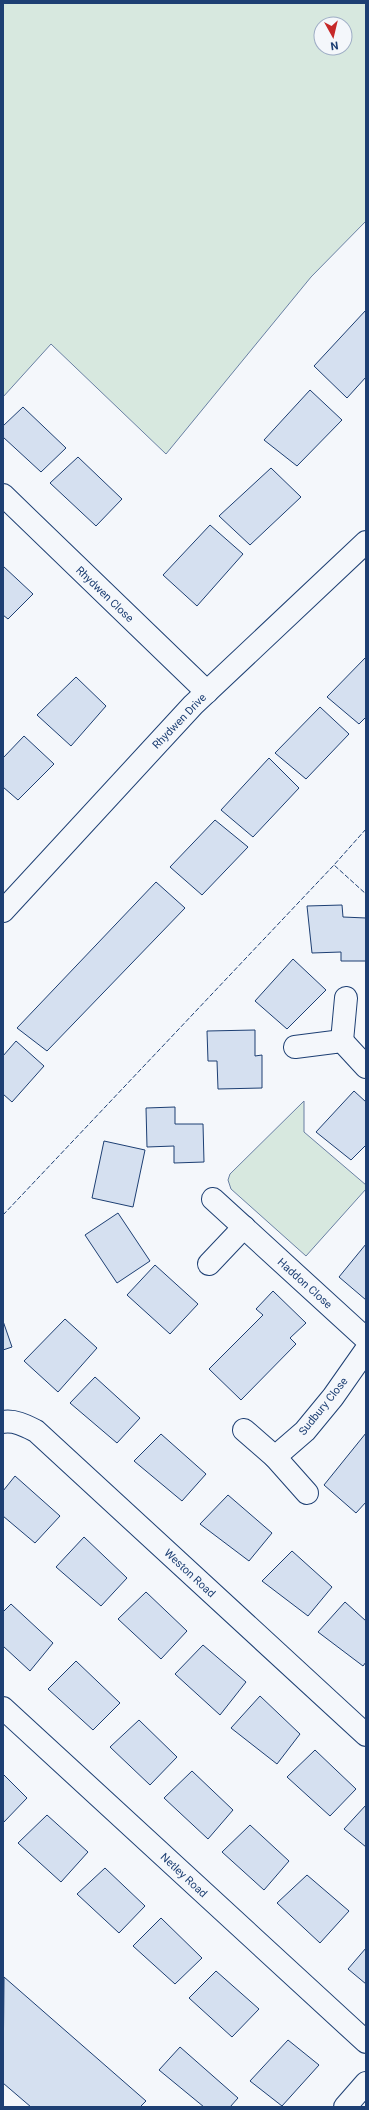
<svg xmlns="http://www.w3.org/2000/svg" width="369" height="2110" font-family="Roboto,sans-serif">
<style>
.green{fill:#d7e8df;stroke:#687fa3;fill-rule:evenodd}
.building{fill:#d5e0f0;stroke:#1d3f73}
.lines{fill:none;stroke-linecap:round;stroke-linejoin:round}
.minor-casing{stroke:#1d3f73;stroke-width:24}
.minor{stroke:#f4f7fb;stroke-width:22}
.fence{stroke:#1d3f73;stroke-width:1;stroke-dasharray:5 2;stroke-linecap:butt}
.labels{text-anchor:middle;stroke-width:3;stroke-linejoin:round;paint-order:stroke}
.street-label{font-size:11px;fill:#1d3f73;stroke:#f4f7fb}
</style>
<rect width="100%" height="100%" fill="#f4f7fb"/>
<g class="green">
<path d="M 3,3 L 366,3 L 366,221 L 311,277 L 166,454 L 51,344 L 3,397 ZM 321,24 L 345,24 L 345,48 L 321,48 Z"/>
<path d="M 304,1101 L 304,1132 L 366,1185 L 366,1189 L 306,1256 L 231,1189 L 228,1180 L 230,1174 Z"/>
</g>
<g class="building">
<path d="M 366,310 L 366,377 L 347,398 L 314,366 Z"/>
<path d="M 310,390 L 342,420 L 297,466 L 264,440 Z"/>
<path d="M 23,407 L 66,448 L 41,472 L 3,437 L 3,426 Z"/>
<path d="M 78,457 L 122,499 L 96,526 L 50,483 Z"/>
<path d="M 271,468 L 301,497 L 250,545 L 219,516 Z"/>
<path d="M 210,525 L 243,554 L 197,606 L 163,575 Z"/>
<path d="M 3,566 L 33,594 L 8,619 L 3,615 Z"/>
<path d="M 366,657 L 366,717 L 359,724 L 327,697 Z"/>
<path d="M 76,677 L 106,706 L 71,746 L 37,715 Z"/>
<path d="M 320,707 L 349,734 L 306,779 L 275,753 Z"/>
<path d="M 24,736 L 54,764 L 18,800 L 3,787 L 3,758 Z"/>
<path d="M 269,758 L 299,788 L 253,837 L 221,810 Z"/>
<path d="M 215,820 L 248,847 L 202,895 L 170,867 Z"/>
<path d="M 156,882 L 185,908 L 47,1051 L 17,1028 Z"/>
<path d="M 342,905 L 343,917 L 366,918 L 366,961 L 341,961 L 341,952 L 312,953 L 307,906 Z"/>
<path d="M 293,959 L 326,990 L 287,1029 L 255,1001 Z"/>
<path d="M 255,1030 L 255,1056 L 262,1055 L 262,1088 L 218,1089 L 217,1061 L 208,1061 L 207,1031 Z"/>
<path d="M 16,1041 L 44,1066 L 12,1102 L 3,1094 L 3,1056 Z"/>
<path d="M 354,1091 L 366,1102 L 366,1145 L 351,1160 L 316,1132 Z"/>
<path d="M 175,1107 L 175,1124 L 203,1124 L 204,1162 L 174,1163 L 174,1146 L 147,1147 L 146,1108 Z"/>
<path d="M 104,1141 L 145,1150 L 133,1207 L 92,1198 Z"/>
<path d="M 118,1213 L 150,1261 L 117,1283 L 85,1235 Z"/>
<path d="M 366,1244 L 366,1300 L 339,1277 Z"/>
<path d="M 155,1265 L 198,1304 L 170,1334 L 127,1295 Z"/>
<path d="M 273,1291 L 306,1323 L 290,1338 L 296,1344 L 241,1400 L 209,1369 L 263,1315 L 256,1309 Z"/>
<path d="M 65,1319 L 97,1348 L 58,1392 L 24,1361 Z"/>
<path d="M 3,1321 L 12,1347 L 3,1350 Z"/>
<path d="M 95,1377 L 140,1418 L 117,1443 L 70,1403 Z"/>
<path d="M 366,1433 L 366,1502 L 356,1513 L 324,1485 Z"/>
<path d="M 161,1434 L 206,1474 L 182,1501 L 134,1461 Z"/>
<path d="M 15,1476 L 60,1516 L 35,1543 L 3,1516 L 3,1491 Z"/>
<path d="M 228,1495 L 272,1533 L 249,1561 L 200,1524 Z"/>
<path d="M 84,1537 L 127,1578 L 101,1606 L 56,1567 Z"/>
<path d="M 292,1551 L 332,1587 L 308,1616 L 262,1581 Z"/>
<path d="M 146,1592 L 187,1631 L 161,1659 L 118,1619 Z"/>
<path d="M 345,1602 L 366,1621 L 366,1662 L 363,1666 L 318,1632 Z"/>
<path d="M 11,1604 L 53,1643 L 30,1671 L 3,1646 L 3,1612 Z"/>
<path d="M 203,1645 L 246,1682 L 220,1715 L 175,1674 Z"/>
<path d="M 76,1661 L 120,1703 L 93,1730 L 48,1689 Z"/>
<path d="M 260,1696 L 300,1734 L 277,1764 L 231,1728 Z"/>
<path d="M 139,1720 L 177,1757 L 150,1785 L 110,1747 Z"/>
<path d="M 315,1750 L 356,1789 L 330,1816 L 287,1777 Z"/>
<path d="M 192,1771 L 233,1810 L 208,1839 L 164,1798 Z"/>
<path d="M 3,1774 L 27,1798 L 3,1823 Z"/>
<path d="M 366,1805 L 366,1847 L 344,1829 Z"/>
<path d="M 47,1815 L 88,1852 L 61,1882 L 18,1843 Z"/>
<path d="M 250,1825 L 289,1861 L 264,1890 L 222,1852 Z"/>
<path d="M 105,1868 L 145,1906 L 119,1933 L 77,1894 Z"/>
<path d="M 307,1875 L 349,1911 L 320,1943 L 277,1903 Z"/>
<path d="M 161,1918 L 202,1958 L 175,1984 L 133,1946 Z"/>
<path d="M 366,1948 L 366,1984 L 348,1969 Z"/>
<path d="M 216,1971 L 259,2009 L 232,2037 L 189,1998 Z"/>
<path d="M 4,1977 L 146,2101 L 140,2107 L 31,2107 L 3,2083 Z"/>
<path d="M 288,2040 L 319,2065 L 282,2106 L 250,2081 Z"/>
<path d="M 180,2047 L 238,2098 L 230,2107 L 204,2107 L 159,2070 Z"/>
</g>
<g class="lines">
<defs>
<g id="minor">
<path d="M 3,495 L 207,692"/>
<path d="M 3,911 L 193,705 L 366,542"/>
<path d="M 342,1041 L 346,998"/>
<path d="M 295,1047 L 342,1041 L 366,1067"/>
<path d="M 213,1199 L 366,1339"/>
<path d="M 209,1264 L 244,1227"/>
<path d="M 3,1422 C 15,1420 26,1426 36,1431 L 366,1735"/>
<path d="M 244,1430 L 275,1457 L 305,1431 L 333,1397 L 366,1350"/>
<path d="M 275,1457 L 307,1493"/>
<path d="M 3,1708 L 366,2042"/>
<path d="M 345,2107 L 366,2083"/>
</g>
</defs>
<use href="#minor" class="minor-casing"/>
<use href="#minor" class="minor"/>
<g class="fence">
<path d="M 366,829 L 334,865 L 366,894"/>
<path d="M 3,1215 L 334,865"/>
</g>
</g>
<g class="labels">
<g class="street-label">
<text transform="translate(105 594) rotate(44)" y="4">Rhydwen Close</text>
<text transform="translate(179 721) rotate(-46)" y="4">Rhydwen Drive</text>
<text transform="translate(305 1283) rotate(42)" y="4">Haddon Close</text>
<text transform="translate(323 1406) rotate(-51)" y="4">Sudbury Close</text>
<text transform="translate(190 1573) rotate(43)" y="4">Weston Road</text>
<text transform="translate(184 1875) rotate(43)" y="4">Netley Road</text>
</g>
</g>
<rect width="369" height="2110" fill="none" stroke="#1d3f73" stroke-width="8"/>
<g transform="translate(333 36) rotate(172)"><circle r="19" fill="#f4f7fb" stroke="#9eadc5"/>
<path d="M0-3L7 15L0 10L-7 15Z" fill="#c62828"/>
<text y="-6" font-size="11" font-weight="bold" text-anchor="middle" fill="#1d3f73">N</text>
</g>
</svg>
